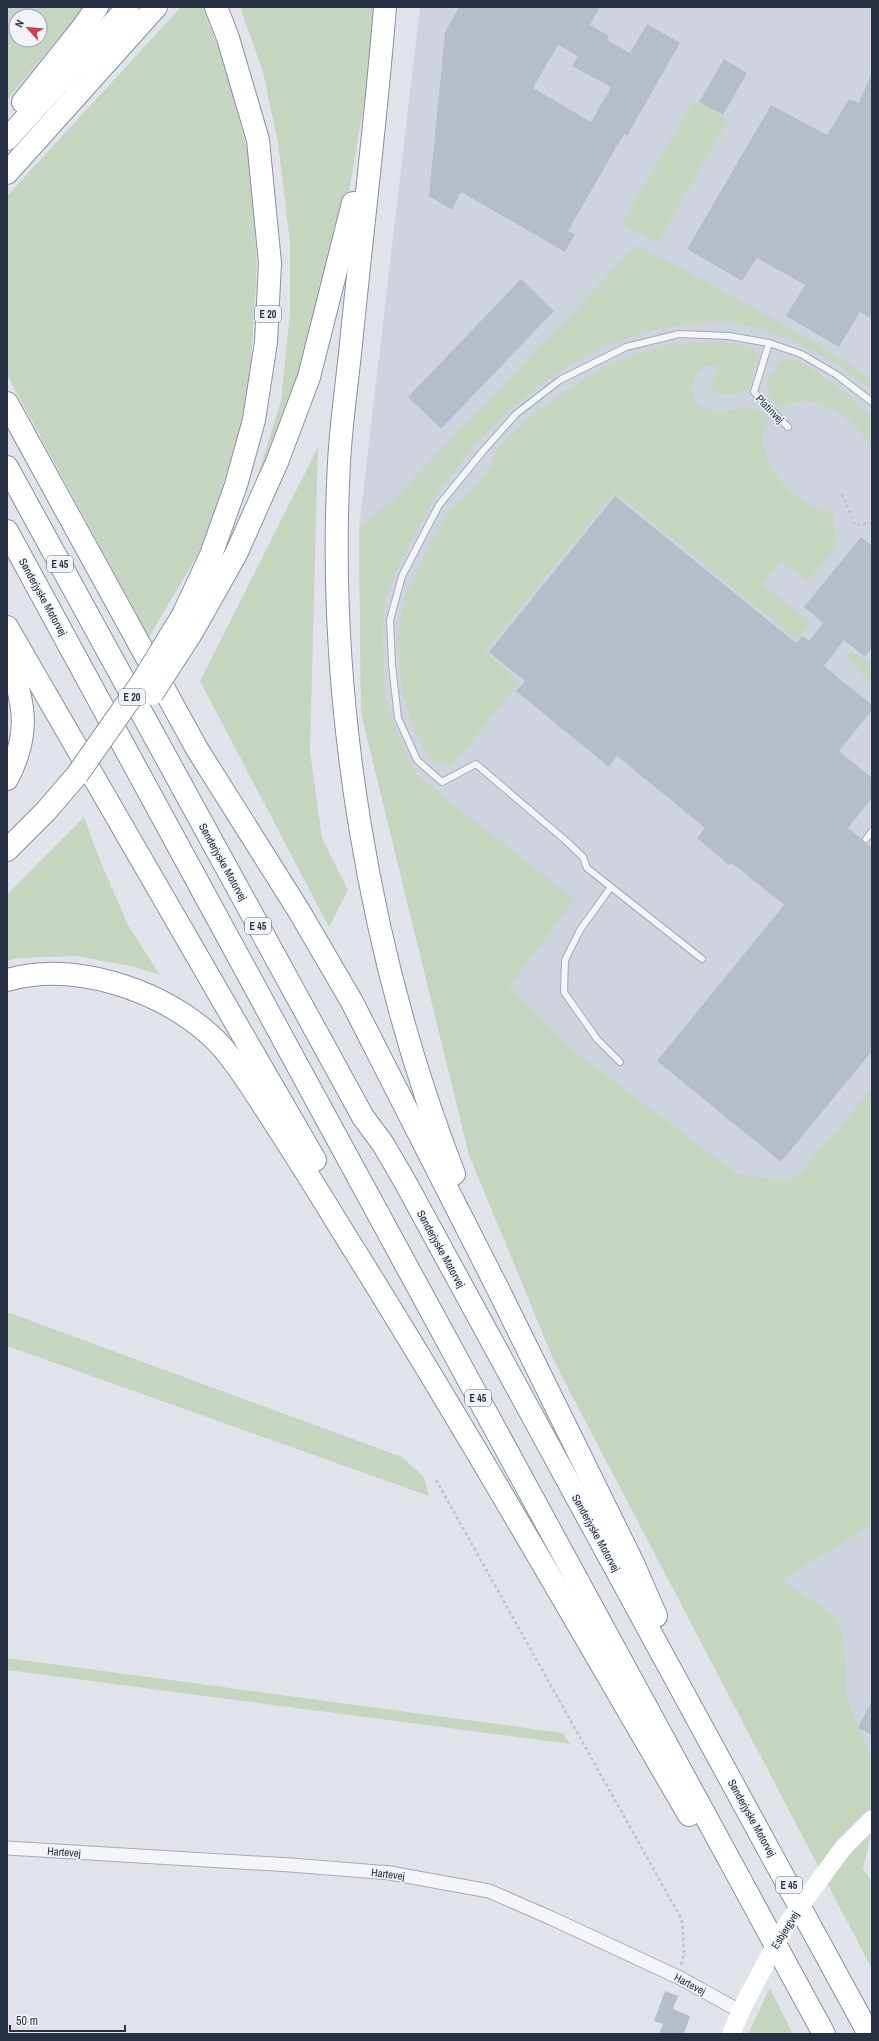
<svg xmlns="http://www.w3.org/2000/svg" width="879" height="2041" font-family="'Archivo Narrow',sans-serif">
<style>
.built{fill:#ced3dd}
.green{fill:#c6d5c0;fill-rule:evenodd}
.building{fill:#b7bdc8;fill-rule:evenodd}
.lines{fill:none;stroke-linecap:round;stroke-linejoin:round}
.lane-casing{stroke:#a5abb5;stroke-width:8}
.street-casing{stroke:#a5abb5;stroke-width:15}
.highway-casing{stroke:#8691a2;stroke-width:24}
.path{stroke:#bec2c9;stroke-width:2.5;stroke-dasharray:3 3;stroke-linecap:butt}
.lane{stroke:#f3f5f8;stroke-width:6}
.street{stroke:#f3f5f8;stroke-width:13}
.secondary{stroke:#fff;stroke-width:18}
.highway{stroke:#fff;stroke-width:22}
.highway-bridge-casing{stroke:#8691a2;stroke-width:24;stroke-linecap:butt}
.secondary-bridge{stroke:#fff;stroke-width:18}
.highway-bridge{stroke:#fff;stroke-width:22}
.labels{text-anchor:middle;stroke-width:3;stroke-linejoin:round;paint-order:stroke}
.shield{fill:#f0f3f8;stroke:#636b79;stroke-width:1}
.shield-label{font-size:10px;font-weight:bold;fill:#273143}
.street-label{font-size:11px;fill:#273143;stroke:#f0f3f8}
</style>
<rect width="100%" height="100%" fill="#e0e4ea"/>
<g class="built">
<path d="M 420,7 L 872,7 L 872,1430 L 469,1155 L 361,713 L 359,528 Z"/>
<path d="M 872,1525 L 872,1758 L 847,1698 L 845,1645 L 782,1580 Z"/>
</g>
<g class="green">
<path d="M 7,7 L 84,7 L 7,100 ZM 16,16 L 40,16 L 40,40 L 16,40 Z"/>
<path d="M 181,7 L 203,7 L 225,66 L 250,161 L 257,265 L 249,398 L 207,539 L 149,637 L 7,375 L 7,196 Z"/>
<path d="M 240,7 L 375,7 L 368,81 L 348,198 L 320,318 L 244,520 L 281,401 L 290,312 L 290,242 L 278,143 L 263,72 Z"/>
<path d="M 693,101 L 728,120 L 657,243 L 622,224 Z"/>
<path d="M 637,245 C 717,288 797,329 872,379 L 872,391 C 834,358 773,325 722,323 C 610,319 511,394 448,479 C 428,507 412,537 398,568 C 395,577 389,586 387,595 C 381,620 383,647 384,672 C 385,680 384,689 386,697 C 392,723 405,753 418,777 L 575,899 L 509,987 L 574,1051 L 737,1174 L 785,1181 L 799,1175 L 872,1088 L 872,1525 L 782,1580 L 836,1617 L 845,1645 L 847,1698 L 872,1758 L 872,1830 L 863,1869 L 872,1881 L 872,1969 L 570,1392 L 552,1356 L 469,1155 L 361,713 L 359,528 L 391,502 Z"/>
<path d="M 719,342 L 744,345 L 758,353 L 749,389 C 736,396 724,396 710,389 L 718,366 L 706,365 C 692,377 690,383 694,401 C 700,404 706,409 713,411 C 736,416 746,396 769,418 C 766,425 763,432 763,439 C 763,449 767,457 771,466 C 784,491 804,508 833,513 L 837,547 L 807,581 L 781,562 L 762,585 L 812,623 L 796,639 L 615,492 L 485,651 L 519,683 L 451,767 L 431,761 L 415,732 L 402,692 L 397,642 L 405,597 L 428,547 L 451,507 L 464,500 L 492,466 L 492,457 L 509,436 L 537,411 L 601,368 L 635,354 L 672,344 Z"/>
<path d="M 783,359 L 795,359 L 821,375 L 849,395 L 872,418 L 872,451 C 862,425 829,401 800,401 C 793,401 786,405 779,408 C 760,388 766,377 783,359 Z"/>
<path d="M 318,447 L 310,751 L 322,838 L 348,890 L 329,927 L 200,681 Z"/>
<path d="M 851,651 L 868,662 L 872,657 L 872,686 L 847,656 Z"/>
<path d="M 84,817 L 99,858 L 128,925 L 160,975 L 131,966 L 76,956 L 18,958 L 7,961 L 7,895 Z"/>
<path d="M 7,1312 L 402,1457 L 424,1477 L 429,1496 L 7,1346 Z"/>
<path d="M 7,1658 L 563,1733 L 570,1744 L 7,1670 Z"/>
<path d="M 770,1988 L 793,2034 L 748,2034 Z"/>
</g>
<g class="building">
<path d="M 459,7 L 600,7 L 590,25 L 609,36 L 607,40 L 630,53 L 647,24 L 680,43 L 627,136 L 624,134 L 568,231 L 575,234 L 565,252 L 461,192 L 452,210 L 429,196 L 445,32 ZM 558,45 L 578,56 L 572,66 L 611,87 L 591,122 L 533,88 Z"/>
<path d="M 724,59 L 747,73 L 723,115 L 699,102 Z"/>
<path d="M 872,72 L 872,319 L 860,312 L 839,347 L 786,316 L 805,285 L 757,258 L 742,281 L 687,249 L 771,105 L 827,135 L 849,99 L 859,103 Z"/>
<path d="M 521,279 L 554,311 L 441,429 L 408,397 Z"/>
<path d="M 615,496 L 796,643 L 802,636 L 809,641 L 823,623 L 804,607 L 861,537 L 872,546 L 872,648 L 865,657 L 844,640 L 824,666 L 872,705 L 872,710 L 839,751 L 872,778 L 872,798 L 848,828 L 862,839 L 863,842 L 872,847 L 872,1051 L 781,1162 L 657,1061 L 784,905 L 732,863 L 729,865 L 697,838 L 705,828 L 617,756 L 609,767 L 516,691 L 525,681 L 489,652 Z"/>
<path d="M 872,1700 L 872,1735 L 858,1728 Z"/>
<path d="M 665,1991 L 678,1996 L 673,2009 L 690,2016 L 684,2034 L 659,2034 L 663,2024 L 654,2021 Z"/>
</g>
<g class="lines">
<defs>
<g id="lane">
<path d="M 769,343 L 754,392 L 788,427"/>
<path d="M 866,839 L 872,831"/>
<path d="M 611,887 L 580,930 L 565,960 L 564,992 L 597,1039 L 620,1062"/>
<path d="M 702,959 L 587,868 L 583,857 L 565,840 L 476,764 L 442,782 L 417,760 L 398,718 L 392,665 L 390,620 L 402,576 L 439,505 L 483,451 L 516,414 L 560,380 L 626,347 L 679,334 L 729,336 L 769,343 L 801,354 L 837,375 L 872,402"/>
</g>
<path id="street" d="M 7,1848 L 291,1865 L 390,1873 L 489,1891 L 551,1918 L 678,1977 L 740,2011"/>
<g id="highway">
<path d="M 385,7 C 376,120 362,232 351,344 C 347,384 341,423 339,463 C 326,697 369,956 454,1174"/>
<path d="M 23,102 L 83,27 L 97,7"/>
<path d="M 7,139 L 128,7"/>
<path d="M 7,173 L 156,7"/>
<path d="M 7,403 L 197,749 L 299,911 L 352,1002 L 498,1289 L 632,1561 L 656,1616"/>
<path d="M 7,467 L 363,1117 L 383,1144 L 404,1180 L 869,2034"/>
<path d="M 7,531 L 824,2034"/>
<path d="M 183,615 L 211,555 L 236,485 L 254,420 L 266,342 L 270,263 L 258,140 L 228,38 L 216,7"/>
<path d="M 7,627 L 315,1160"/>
<path d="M 192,632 L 236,554 L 277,462 L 309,377 L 353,203"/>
<path d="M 7,655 C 25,701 31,734 7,779"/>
<path d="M 7,850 L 46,811 L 77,775"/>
<path d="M 7,980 C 74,961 158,989 209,1034 C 230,1052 252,1088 267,1111 C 293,1151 318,1191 343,1232 C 463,1423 575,1620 689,1815"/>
</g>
</defs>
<use href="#lane" class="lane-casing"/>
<use href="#street" class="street-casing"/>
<use href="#highway" class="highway-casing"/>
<g class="path">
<path d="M 842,494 L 855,525 L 872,523"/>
<path d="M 436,1480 L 682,1920 L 684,1954 L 681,1965"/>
</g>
<use href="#lane" class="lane"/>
<use href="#street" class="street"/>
<g class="secondary">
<path d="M 843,1848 L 872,1819"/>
<path d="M 731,2034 L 743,2006"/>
</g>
<use href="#highway" class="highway"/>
<defs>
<g id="highway-bridge">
<path d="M 152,694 L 192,632"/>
<path d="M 77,775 L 142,682 L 183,615"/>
</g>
</defs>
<use href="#highway-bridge" class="highway-bridge-casing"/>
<path class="secondary-bridge" d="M 743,2006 L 785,1927 L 843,1848"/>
<use href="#highway-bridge" class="highway-bridge"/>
</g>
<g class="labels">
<g class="shield">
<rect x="255" y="306" width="26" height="16" rx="3"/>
<rect x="47" y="556" width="26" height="16" rx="3"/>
<rect x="119" y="689" width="26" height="16" rx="3"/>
<rect x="245" y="918" width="26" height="16" rx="3"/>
<rect x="465" y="1390" width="26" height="16" rx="3"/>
<rect x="776" y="1877" width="26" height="16" rx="3"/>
</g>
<g class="shield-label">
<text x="268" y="318">E 20</text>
<text x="60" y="568">E 45</text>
<text x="132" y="701">E 20</text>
<text x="258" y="930">E 45</text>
<text x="478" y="1402">E 45</text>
<text x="789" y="1889">E 45</text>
</g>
<g class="street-label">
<text transform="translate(770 409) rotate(46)" y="4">Platinvej</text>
<text transform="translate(43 597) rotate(61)" y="4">Sønderjyske Motorvej</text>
<text transform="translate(223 862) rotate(61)" y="4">Sønderjyske Motorvej</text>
<text transform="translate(441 1249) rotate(61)" y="4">Sønderjyske Motorvej</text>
<text transform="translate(596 1533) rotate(61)" y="4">Sønderjyske Motorvej</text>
<text transform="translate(752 1818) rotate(61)" y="4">Sønderjyske Motorvej</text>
<text transform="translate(64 1852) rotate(4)" y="4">Hartevej</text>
<text transform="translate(388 1874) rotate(7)" y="4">Hartevej</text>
<text transform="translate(785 1930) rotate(-58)" y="4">Esbjergvej</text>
<text transform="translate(690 1984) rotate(28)" y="4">Hartevej</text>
</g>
</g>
<rect width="879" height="2041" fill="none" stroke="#273143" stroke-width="16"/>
<g transform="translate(28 28) rotate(297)"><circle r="19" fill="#f0f3f8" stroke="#a0a5b0"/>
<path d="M0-3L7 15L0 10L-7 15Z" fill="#da3a51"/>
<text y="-6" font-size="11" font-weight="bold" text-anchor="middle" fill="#273143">N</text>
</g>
<path d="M10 2025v6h115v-6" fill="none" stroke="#273143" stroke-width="2"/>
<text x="16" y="2025" font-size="12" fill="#273143" stroke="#f0f3f8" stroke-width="3" paint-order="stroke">50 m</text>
</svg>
